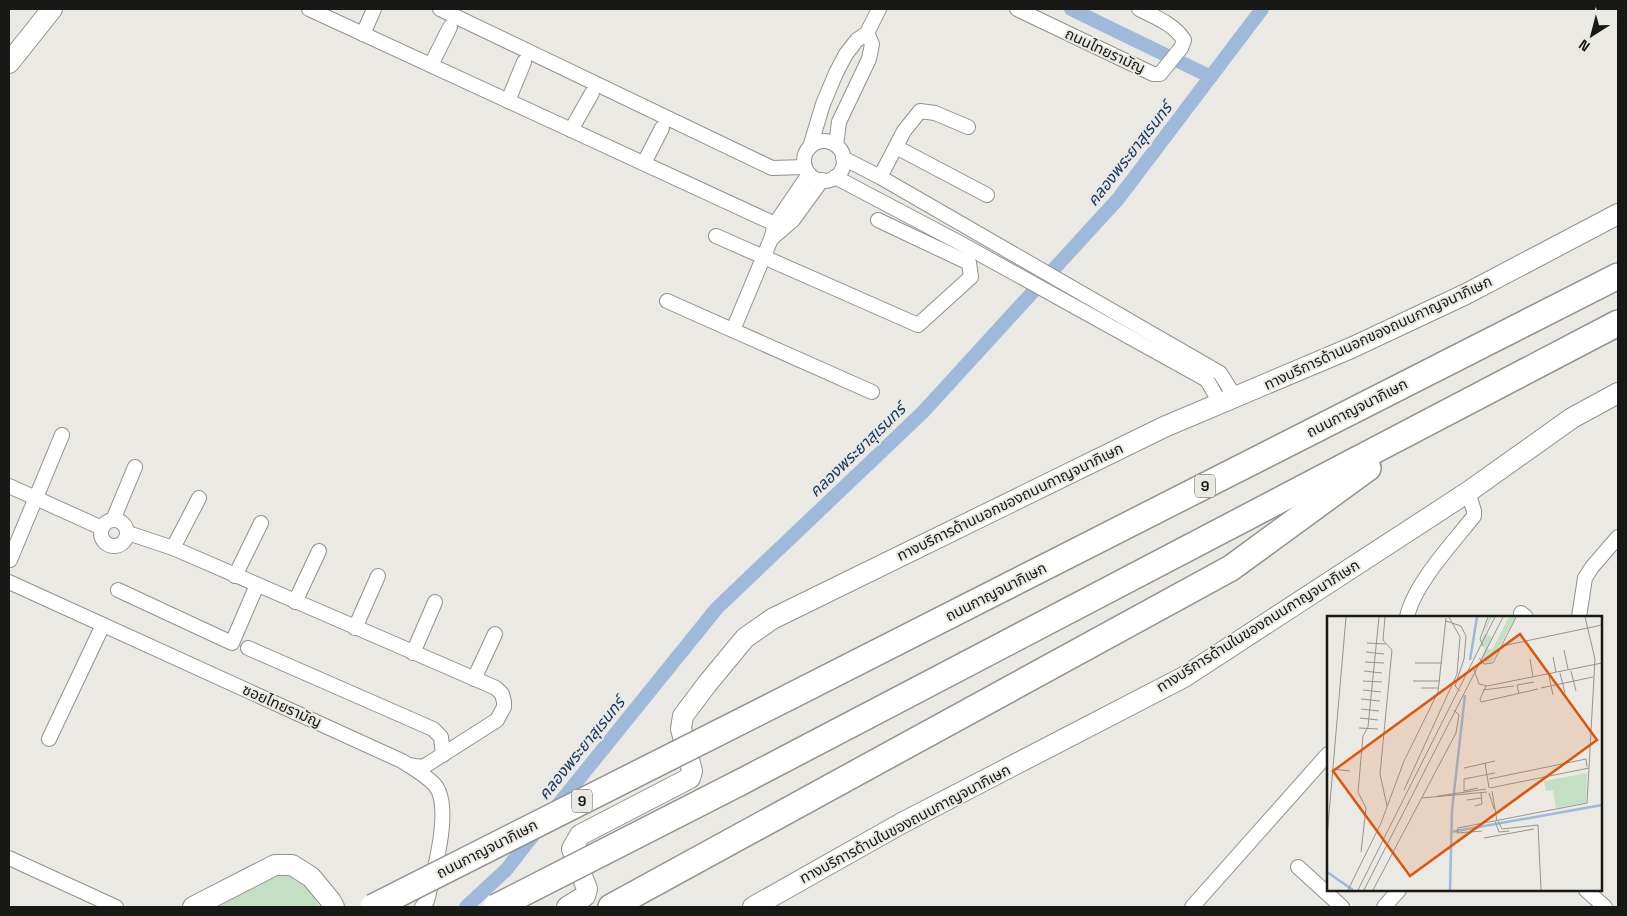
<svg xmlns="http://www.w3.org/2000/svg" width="1627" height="916" font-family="'Space Grotesk','Noto Sans Thai',sans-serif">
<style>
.green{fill:#c3dfc4}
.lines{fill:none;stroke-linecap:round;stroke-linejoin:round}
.canal{stroke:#9eb9da;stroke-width:14}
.street-casing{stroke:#93918c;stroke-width:16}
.secondary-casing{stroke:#93918c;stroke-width:22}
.highway-casing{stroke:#93918c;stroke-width:28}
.street{stroke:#fff;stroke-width:14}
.secondary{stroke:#fff;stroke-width:20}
.highway{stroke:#fff;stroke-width:25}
.highway-bridge-casing{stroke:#93918c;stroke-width:28;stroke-linecap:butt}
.highway-bridge{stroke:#fff;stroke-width:25}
.labels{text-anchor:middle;stroke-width:4;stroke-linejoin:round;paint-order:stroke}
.shield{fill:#eae9e3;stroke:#575754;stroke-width:1}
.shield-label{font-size:14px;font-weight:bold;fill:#181816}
.street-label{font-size:15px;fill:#181816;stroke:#eae9e3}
.water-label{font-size:16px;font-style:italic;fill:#103862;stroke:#eae9e3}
.inset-river{fill:none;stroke:#9eb9da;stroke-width:2.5}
.inset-road{fill:none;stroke:#969591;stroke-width:1}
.view{fill:#de560c;fill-opacity:0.15;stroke:#de560c;stroke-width:2.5}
.inset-edge{fill:none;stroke:#181816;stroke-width:2.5}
</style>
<rect width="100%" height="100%" fill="#eae9e3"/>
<path class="green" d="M 282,875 L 294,875 L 309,888 L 319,907 L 214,907 L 270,878 Z"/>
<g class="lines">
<g class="canal">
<path d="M 1071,9 L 1211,77"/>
<path d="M 553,811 L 717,608 L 923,412 L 1118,199 L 1262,9"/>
<path d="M 466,907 L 506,870 L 538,829"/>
</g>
<defs>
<g id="street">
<path d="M 309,9 L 775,224"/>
<path d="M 440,9 L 772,168 L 805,167"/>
<path d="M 1017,9 L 1153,74 L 1160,74 L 1181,48 L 1184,40 C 1174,24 1155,17 1139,9"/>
<path d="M 363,34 L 374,9"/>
<path d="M 431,65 L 450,27"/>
<path d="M 508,101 L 524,62"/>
<path d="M 571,130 L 592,93"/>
<circle cx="824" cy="161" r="20"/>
<path d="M 836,145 L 839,122 L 869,59 L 872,44 L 867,33"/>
<path d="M 810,147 L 823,104 L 836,73 L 846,54 L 857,40 L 867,33 L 879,9"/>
<path d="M 896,147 L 987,195"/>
<path d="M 843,158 L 880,177 L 1220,373 L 1235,397"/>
<path d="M 644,163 L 662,128"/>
<path d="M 835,177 L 960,243 L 1207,380 L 1220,403"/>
<path d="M 880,177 L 904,131 L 920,111 L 935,113 L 968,127"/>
<path d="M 716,236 L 918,325 L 971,277 L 969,263 L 878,220"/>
<path d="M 771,239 L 793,220 L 822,180"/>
<path d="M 667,301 L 872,392"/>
<path d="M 733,330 L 771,239 L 775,224 L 809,174"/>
<path d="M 9,486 L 102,528"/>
<circle cx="114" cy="533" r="13"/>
<path d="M 113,520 L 135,467"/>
<path d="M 128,533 L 173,548 L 496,688 L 502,694 L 504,702 L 504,707 L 497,720 L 428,764 L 422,767 L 408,765"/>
<path d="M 173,548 L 199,498"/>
<path d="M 10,560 L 62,435"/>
<path d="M 235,576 L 261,523"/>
<path d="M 9,582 L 402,761 C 413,768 425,775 434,784 C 454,805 433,875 427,901 L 422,907"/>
<path d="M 118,590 L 232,643 L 257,585"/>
<path d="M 295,602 L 319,551"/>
<path d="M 1521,613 L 1526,617"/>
<path d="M 1407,617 C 1414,584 1452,544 1474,516 L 1474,511 L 1468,492"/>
<path d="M 1579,617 L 1585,578 L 1592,567 L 1618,537"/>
<path d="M 355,628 L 378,576"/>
<path d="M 248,648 L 433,729 L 441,737 L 443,755"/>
<path d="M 413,653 L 435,602"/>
<path d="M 474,679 L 495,634"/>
<path d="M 49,739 L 103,625"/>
<path d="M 9,858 L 116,907"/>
<path d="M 1298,867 L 1342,907"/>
<path d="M 1586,890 L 1605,907"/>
<path d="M 1192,907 L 1328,754"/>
<path d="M 1384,907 L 1399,890"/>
</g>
<g id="secondary">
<path d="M 9,63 L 52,9"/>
<path d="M 193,907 L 275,865 L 292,865 L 311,877 L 330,900 L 334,907"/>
<path d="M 567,907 L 585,896 L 587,889 L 572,849 L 580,835 L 690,778 L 692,771 L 681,729 L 683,716 L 707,684 L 745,638 L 772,619 L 1164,427 L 1351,348 L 1466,294 L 1618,214"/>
<path d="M 753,907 L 902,823 L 1184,677 L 1468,492 L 1572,418 L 1618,393"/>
</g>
<g id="highway">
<path d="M 791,696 L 1618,276"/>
<path d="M 741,782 L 1618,323"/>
<path d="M 611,907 L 1231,568 L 1368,468"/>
</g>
</defs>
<use href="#street" class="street-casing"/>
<use href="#secondary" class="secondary-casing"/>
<use href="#highway" class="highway-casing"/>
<use href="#street" class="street"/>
<use href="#secondary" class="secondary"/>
<use href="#highway" class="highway"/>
<defs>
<g id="highway-bridge">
<path d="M 373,907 L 791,696"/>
<path d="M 496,907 L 741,782"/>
</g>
</defs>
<use href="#highway-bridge" class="highway-bridge-casing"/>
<use href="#highway-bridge" class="highway-bridge"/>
</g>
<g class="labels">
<g class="shield">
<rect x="1195" y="474.5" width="20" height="23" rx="4"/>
<rect x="572" y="789.5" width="20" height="23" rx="4"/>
</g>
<g class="shield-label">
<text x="1205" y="491">9</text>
<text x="582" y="806">9</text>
</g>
<g class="street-label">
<text transform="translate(1105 51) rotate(25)" y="5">ถนนไทยรามัญ</text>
<text transform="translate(1378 333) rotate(-25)" y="5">ทางบริการด้านนอกของถนนกาญจนาภิเษก</text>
<text transform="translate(1357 408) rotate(-27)" y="5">ถนนกาญจนาภิเษก</text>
<text transform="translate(1010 502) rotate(-26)" y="5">ทางบริการด้านนอกของถนนกาญจนาภิเษก</text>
<text transform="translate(996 592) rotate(-27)" y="5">ถนนกาญจนาภิเษก</text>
<text transform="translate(1258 626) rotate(-32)" y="5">ทางบริการด้านในของถนนกาญจนาภิเษก</text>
<text transform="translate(282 706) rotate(24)" y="5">ซอยไทยรามัญ</text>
<text transform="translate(905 824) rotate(-28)" y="5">ทางบริการด้านในของถนนกาญจนาภิเษก</text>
<text transform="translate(487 849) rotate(-27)" y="5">ถนนกาญจนาภิเษก</text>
</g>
<g class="water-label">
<text transform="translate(1129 154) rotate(-52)" y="6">คลองพระยาสุเรนทร์</text>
<text transform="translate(857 450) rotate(-44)" y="6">คลองพระยาสุเรนทร์</text>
<text transform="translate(581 748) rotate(-51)" y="6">คลองพระยาสุเรนทร์</text>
</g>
</g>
<g transform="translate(1327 616)">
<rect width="275" height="275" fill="#eae9e3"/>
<path d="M 162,1 L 165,1 L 157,18 L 165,21 L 160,32 L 165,34 L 182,1 L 188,1 L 164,47 L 160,47 L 154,43 L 158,34 L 154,26 ZM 260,157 L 259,186 L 229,192 L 226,174 L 219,175 L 217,165 Z" fill="#c3dfc4"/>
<path class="inset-river" d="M 143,44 L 150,1M 124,216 L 275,189M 0,256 L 26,274M 123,274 L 125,194 L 138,79"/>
<path class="inset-road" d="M 58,1 L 56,24 L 65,34 L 53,158 L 60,190M 119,5 L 134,10 L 139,20 L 137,43 L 128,70 L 133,75M 40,27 L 59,28M 156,30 L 153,23 L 161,1M 175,30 L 275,9M 237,34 L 241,53M 39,36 L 57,38M 226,41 L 229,56M 152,42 L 157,48 L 166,47 L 189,1M 203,43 L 206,61M 38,46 L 57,47M 88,47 L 115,47M 146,51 L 152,68 L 160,70 L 275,47M 37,55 L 55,57M 244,55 L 249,75M 233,57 L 238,77M 222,60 L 226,79M 36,65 L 55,66M 86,65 L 113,65M 159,70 L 153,83 L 154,86 L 211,73M 94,72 L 111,72M 214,72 L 266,61M 36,74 L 54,76M 156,74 L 187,70M 192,78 L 190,69 L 207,66M 34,83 L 53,85M 34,93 L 52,95M 33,102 L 51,104M 32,112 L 51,113M 158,147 L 162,172M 137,152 L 168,145M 6,153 L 23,155M 162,163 L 259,143 L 260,151M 151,172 L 137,175 L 137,163 L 168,157M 163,172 L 262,152M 77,174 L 130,58 L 133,21 L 122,1M 165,175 L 170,205M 162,177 L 167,193M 111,180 L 159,173M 95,182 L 160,176M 140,184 L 155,182M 148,190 L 155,188 L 154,177M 168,205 L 172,216 L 182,215M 171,205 L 175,213 L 211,209 L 214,274M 155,215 L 130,217 L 131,212 L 260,187 L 268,43 L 258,1M 0,221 L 19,1M 157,222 L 207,213M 34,236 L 39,192 L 31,176 L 36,120 L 41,111 L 52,1M 21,274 L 54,207 L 77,145 L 111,76 L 119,2M 31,274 L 168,1M 37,274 L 176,1M 46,274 L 129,117 L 132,99 L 127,94"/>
<path class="view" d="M 193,18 L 270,124 L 83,260 L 6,155 Z"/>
<rect width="275" height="275" class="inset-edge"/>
</g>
<rect width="1627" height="916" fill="none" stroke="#181816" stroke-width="20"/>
<g transform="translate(1592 35) rotate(216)" stroke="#eae9e3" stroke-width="4" paint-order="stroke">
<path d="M0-4L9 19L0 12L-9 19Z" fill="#181816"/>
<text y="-8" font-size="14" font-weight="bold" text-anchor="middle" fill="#181816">N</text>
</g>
</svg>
